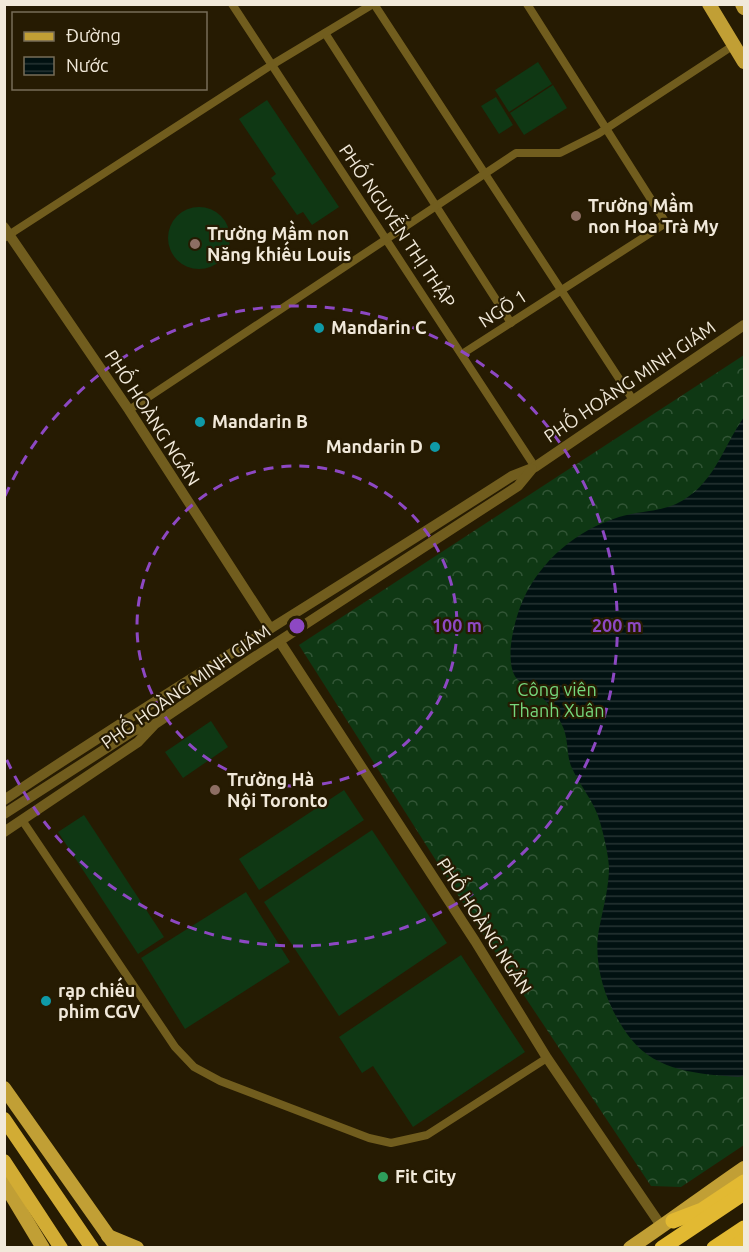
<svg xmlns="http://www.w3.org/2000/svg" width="749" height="1252" font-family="Ubuntu,sans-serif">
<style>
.grass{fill:#0f3814}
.forest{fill:url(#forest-crowns)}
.water{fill:url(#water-rules)}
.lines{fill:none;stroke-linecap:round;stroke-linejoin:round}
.minor{stroke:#715d1e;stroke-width:8}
.tertiary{stroke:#715d1e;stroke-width:10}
.primary{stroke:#c19f35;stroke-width:14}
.trunk{stroke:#d2ac34;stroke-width:14}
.motorway{stroke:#e2b932;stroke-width:15}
.ring{fill:none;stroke:#8d48c3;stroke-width:3;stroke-dasharray:10 8}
.education-dot{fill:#8d6e63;stroke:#261b02;stroke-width:2}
.culture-dot{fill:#0f9aa8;stroke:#261b02;stroke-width:2}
.leisure-dot{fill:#2e9e5b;stroke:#261b02;stroke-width:2}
.labels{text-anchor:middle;stroke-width:4.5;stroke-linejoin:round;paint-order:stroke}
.poi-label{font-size:18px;font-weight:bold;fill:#f1e9da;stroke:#261b02;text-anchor:start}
.street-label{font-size:18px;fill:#f1e9da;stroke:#261b02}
.park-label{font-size:18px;fill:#76d87d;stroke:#261b02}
.centre{fill:#8d48c3;stroke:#261b02;stroke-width:3}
.ring-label{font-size:18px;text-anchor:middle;font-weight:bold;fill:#8d48c3;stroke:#261b02;stroke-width:4.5;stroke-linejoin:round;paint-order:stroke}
</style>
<defs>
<pattern id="forest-crowns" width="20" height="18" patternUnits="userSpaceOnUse" patternTransform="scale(1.5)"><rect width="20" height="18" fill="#0f3814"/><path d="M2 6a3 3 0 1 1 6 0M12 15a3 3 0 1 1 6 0" fill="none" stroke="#325536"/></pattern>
<pattern id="water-rules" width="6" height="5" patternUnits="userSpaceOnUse" patternTransform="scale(1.5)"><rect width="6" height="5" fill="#011111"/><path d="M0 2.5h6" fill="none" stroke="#263433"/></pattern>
</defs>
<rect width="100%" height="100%" fill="#261b02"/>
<g class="grass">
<path d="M 538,62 L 552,84 L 509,112 L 495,90 Z"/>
<path d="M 553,85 L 567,108 L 524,135 L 510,113 Z"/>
<path d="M 496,97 L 513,125 L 499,134 L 481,106 Z"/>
<path d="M 267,100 L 339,207 L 312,225 L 303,212 L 297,215 L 271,178 L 276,174 L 239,119 Z"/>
<circle cx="199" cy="238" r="31"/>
<path d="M 211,721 L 228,747 L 183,778 L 165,752 Z"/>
<path d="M 344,790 L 364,820 L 259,890 L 239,859 Z"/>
<path d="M 84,815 L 164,937 L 138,954 L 58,832 Z"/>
<path d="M 372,830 L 447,943 L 339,1016 L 264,902 Z"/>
<path d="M 246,892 L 290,962 L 185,1029 L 141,958 Z"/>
<path d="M 461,955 L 525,1052 L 413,1127 L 373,1066 L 362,1073 L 339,1037 Z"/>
</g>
<path class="forest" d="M 744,355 L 744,1145 L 681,1187 L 651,1186 L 477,925 L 299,645 Z"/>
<path class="water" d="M 744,417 L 744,1076 L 738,1077 C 700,1074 657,1072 631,1039 C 608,1010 592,967 599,929 C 603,908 609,888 609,867 C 608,853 604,836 600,822 C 595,802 579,785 571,766 C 566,753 569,737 561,723 C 554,708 542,696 529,686 C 526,684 519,682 517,679 C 503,662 515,618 523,600 C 541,560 577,530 619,517 C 638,511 658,512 676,504 C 714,486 722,448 744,417 Z"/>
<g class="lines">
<g class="minor">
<path d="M 232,4 L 535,467"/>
<path d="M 374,4 L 633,400"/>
<path d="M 325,33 L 511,323"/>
<path d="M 4,238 L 270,66 L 373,4"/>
<path d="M 462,354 L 666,223 L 527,4"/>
<path d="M 129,410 L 516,153 L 560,153 L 598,134 L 734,45"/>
<path d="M 22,820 L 175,1047 L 194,1067 L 220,1081 L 369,1138 L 391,1143 L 427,1135 L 547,1058"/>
</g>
<g class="tertiary">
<path d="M 4,227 L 129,410 L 270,628"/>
<path d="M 280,642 L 475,941 L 547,1058 L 662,1227"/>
<path d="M 4,800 C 171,688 343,585 512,476 L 535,467 L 744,325"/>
<path d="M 4,814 L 133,731 L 152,725"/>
<path d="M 4,832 L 138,742 L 155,724 L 253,658 L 518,486 L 532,469"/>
</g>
<g class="primary">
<path d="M 709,4 L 744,62"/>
<path d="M 742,4 L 744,8"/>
<path d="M 4,1088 L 117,1248"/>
<path d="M 4,1183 L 43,1248"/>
<path d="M 108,1236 L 137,1248"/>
<path d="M 630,1248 C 669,1222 706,1194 744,1168"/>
</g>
<g class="trunk">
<path d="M 4,1119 L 92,1248"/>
<path d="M 4,1161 L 61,1248"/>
</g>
<g class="motorway">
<path d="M 673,1221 L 702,1210 L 744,1182"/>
<path d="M 662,1248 L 744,1193"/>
<path d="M 714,1248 L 744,1228"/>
<path d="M 734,1248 L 744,1240"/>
</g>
</g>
<g class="ring">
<circle cx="297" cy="626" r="160"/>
<path d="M5 496A320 320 0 1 1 5 756"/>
</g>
<g class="education-dot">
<circle cx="576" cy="216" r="6"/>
<circle cx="195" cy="244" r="6"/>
<circle cx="215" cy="790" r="6"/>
</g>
<g class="culture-dot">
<circle cx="319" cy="328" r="6"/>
<circle cx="200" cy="422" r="6"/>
<circle cx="435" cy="447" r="6"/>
<circle cx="46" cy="1001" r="6"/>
</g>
<circle class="leisure-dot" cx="383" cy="1177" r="6"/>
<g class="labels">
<g class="poi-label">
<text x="588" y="212">Trường Mầm<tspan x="588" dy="21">non Hoa Trà My</tspan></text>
<text x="207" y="240">Trường Mầm non<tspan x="207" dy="21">Năng khiếu Louis</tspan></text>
<text x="331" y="334">Mandarin C</text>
<text x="212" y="428">Mandarin B</text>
<text x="423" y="453" text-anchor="end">Mandarin D</text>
<text x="227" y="786">Trường Hà<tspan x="227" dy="21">Nội Toronto</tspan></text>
<text x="58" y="997">rạp chiếu<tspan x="58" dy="21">phim CGV</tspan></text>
<text x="395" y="1183">Fit City</text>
</g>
<g class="street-label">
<text transform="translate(397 226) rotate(56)" y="6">PHỐ NGUYỄN THỊ THẬP</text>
<text transform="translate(503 309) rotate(-33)" y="6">NGÕ 1</text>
<text transform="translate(630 382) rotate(-34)" y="6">PHỐ HOÀNG MINH GIÁM</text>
<text transform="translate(152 418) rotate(57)" y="6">PHỐ HOÀNG NGÂN</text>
<text transform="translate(186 687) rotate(-35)" y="6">PHỐ HOÀNG MINH GIÁM</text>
<text transform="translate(484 926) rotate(57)" y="6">PHỐ HOÀNG NGÂN</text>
</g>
<g class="park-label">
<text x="557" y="696">Công viên<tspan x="557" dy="21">Thanh Xuân</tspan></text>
</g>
</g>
<circle cx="297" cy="626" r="9" class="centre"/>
<g class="ring-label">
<text x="457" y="632">100 m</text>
<text x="617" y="632">200 m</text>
</g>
<rect width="749" height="1252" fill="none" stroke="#f1e9da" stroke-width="12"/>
<rect x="12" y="12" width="195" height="78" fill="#261b02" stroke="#776d58" stroke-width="1.5"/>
<rect x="24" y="32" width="30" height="9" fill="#c19f35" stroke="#776d58" stroke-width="1.5"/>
<text x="66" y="42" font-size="18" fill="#f1e9da">Đường</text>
<rect x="24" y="57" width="30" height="18" fill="url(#water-rules)" stroke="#776d58" stroke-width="1.5"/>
<text x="66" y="72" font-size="18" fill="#f1e9da">Nước</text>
</svg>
